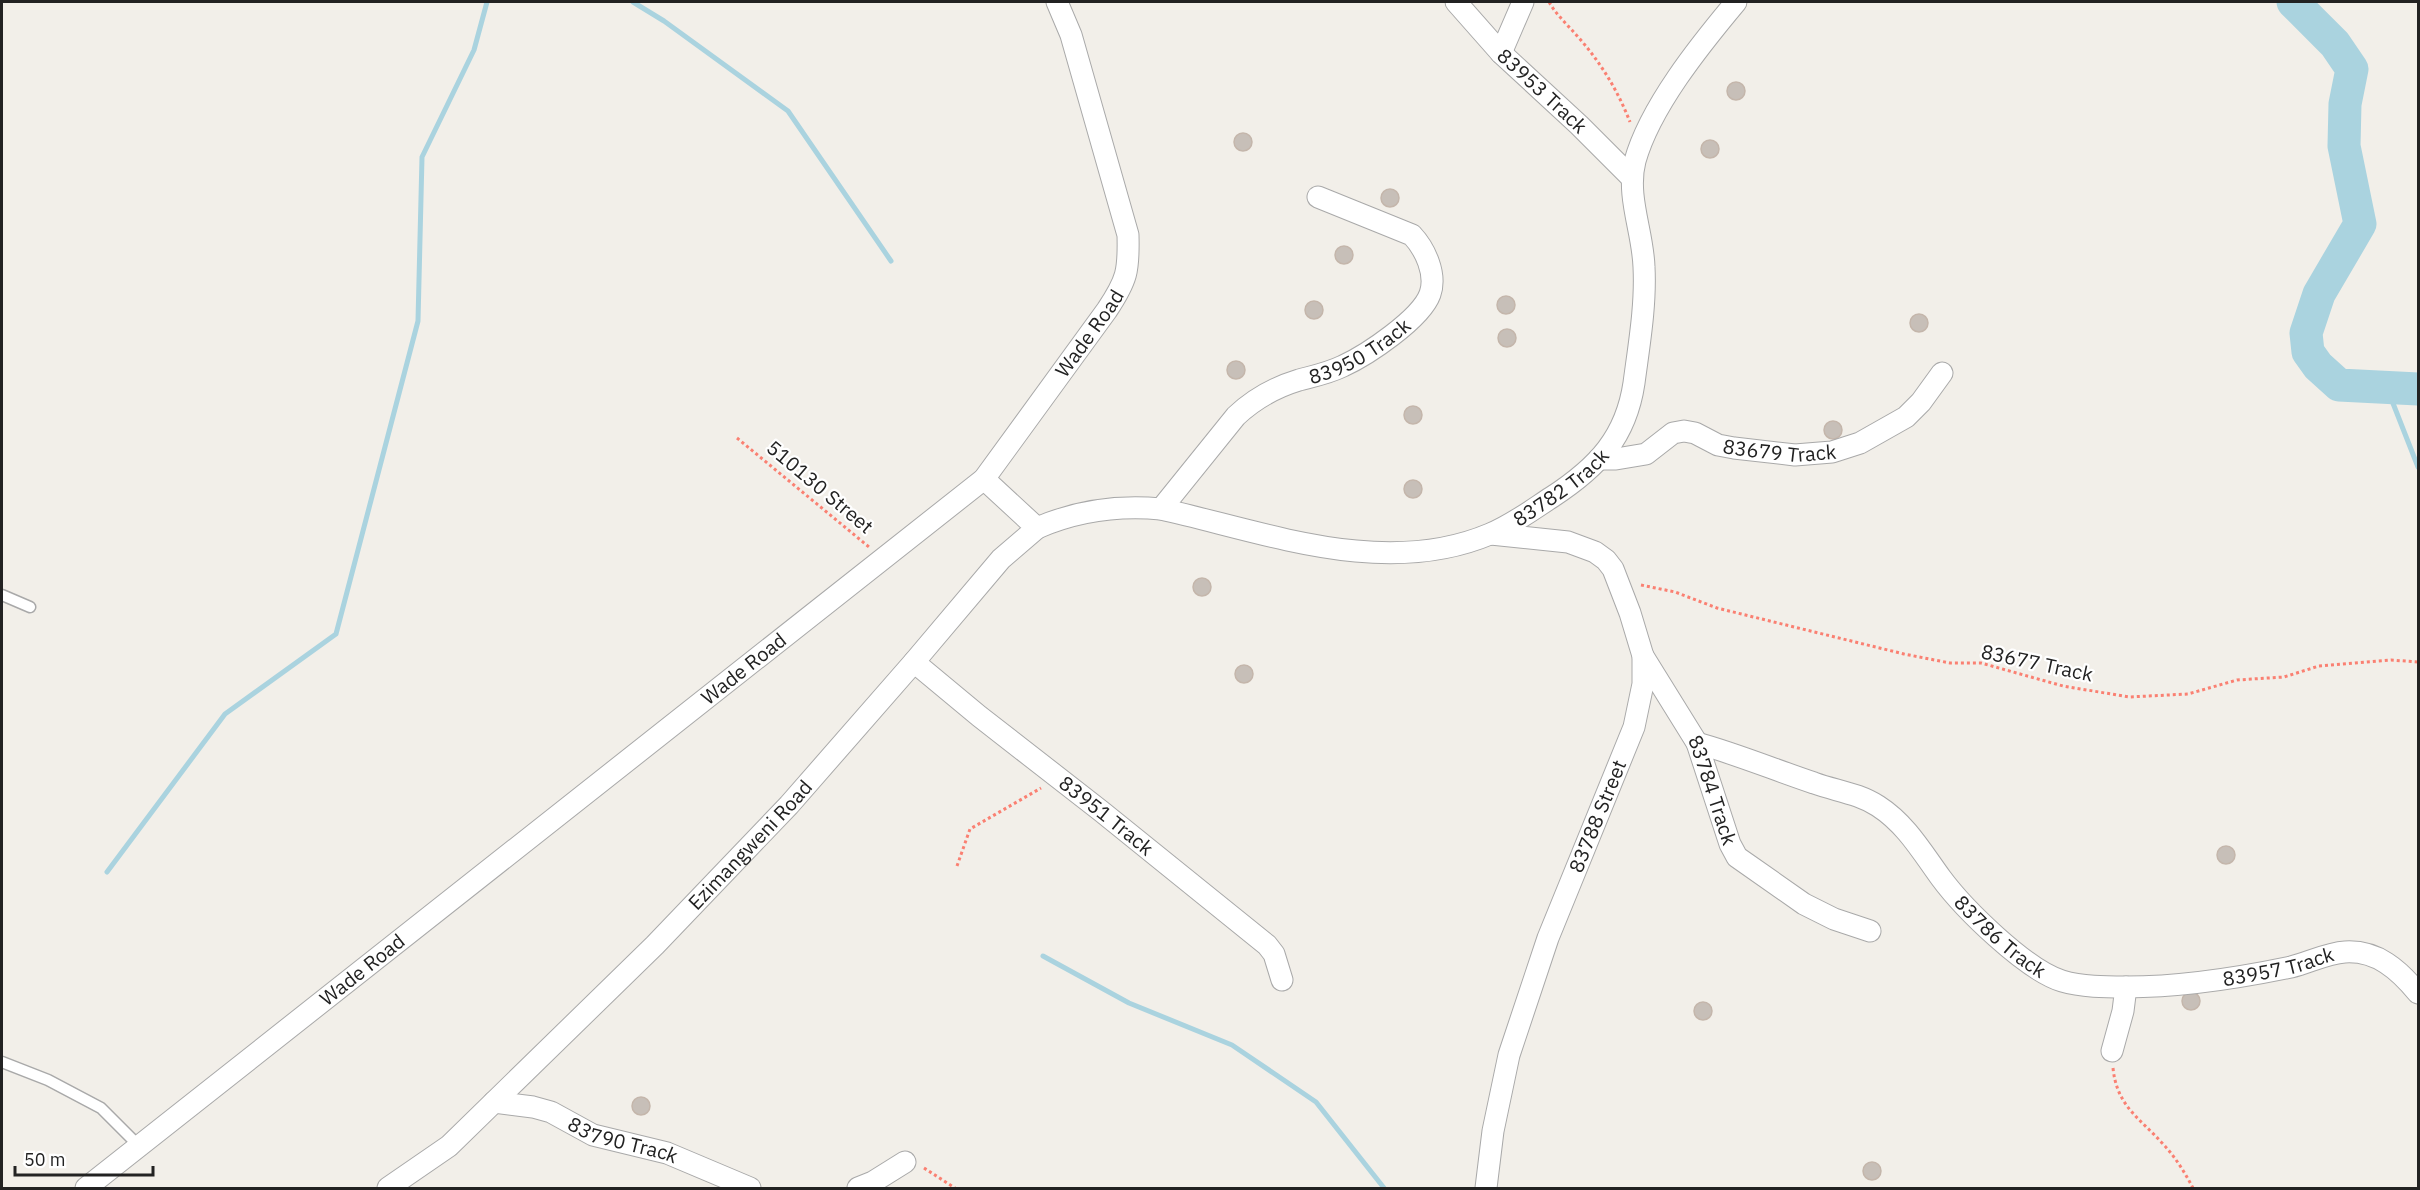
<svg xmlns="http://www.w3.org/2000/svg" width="2420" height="1190" font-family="'IBM Plex Sans',sans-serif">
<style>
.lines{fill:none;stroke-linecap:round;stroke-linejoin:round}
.stream{stroke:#aad3df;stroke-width:5}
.river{stroke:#aad3df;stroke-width:33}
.building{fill:#c7bfb8;stroke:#c4b6ab;stroke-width:1.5}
.service-casing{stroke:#a9a9a9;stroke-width:13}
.minor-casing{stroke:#a9a9a9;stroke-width:23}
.path{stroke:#fa8072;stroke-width:3;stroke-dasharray:3 3;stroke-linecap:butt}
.service{stroke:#fff;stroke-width:10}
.minor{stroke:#fff;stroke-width:21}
.labels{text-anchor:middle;stroke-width:4.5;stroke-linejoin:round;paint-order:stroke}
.street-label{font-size:20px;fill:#222;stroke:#fff}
</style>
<rect width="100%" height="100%" fill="#f2efe9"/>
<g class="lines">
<g class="stream">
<path d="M 633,2 L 664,21 L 788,111 L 891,261"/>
<path d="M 2387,388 L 2418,467"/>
<path d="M 107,872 L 225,714 L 336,634 L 418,321 L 422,157 L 474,50 L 487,2"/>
<path d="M 1043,956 L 1129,1003 L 1232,1045 L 1316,1102 L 1384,1188"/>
</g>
<path class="river" d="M 2293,2 L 2335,44 L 2352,69 L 2345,104 L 2344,146 L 2360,224 L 2319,294 L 2306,333 L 2308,352 L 2318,366 L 2339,385 L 2418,389"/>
</g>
<g class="building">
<circle cx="1736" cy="91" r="9"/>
<circle cx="1243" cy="142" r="9"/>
<circle cx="1710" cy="149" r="9"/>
<circle cx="1390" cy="198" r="9"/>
<circle cx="1344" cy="255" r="9"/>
<circle cx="1506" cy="305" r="9"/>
<circle cx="1314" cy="310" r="9"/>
<circle cx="1919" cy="323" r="9"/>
<circle cx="1507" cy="338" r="9"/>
<circle cx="1236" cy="370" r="9"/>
<circle cx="1413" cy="415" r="9"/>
<circle cx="1833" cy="430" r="9"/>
<circle cx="1413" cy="489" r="9"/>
<circle cx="1202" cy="587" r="9"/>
<circle cx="1244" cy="674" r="9"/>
<circle cx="2226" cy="855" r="9"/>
<circle cx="2191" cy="1001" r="9"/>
<circle cx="1703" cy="1011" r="9"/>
<circle cx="641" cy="1106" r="9"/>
<circle cx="1872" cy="1171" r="9"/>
</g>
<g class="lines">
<defs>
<g id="service">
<path d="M 2,595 L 30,607"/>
<path d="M 2,1062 L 48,1080 L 101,1108 L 140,1147"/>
</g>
<g id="minor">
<path id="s1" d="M 1456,2 L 1501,53 L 1579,125 L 1632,178"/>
<path d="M 1501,53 L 1523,2"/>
<path id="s2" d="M 1599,459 L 1616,459 L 1646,454 L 1673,433 L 1684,431 L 1695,433 L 1718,445 L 1734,448 L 1795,455 L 1832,452 L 1860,443 L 1906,417 L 1921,402 L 1942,373"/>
<path id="s3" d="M 1161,509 L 1236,416 C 1254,399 1276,387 1299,380 C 1314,376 1329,373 1343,366 C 1367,355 1421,319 1430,294 C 1437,274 1425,249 1412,235 L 1318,197"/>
<path id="s4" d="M 1037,528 C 1076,511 1118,505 1161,509 C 1265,532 1384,579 1490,534 C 1512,525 1532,510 1552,497 C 1598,467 1626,437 1634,383 C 1639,345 1646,305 1644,267 C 1643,232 1626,196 1635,161 C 1650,107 1700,45 1736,2"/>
<path id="s5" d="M 1643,656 L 1697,743 L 1730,844 L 1737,857 L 1804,904 L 1834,919 L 1870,931"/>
<path id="s6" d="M 914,662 L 979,716 L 1101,811 L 1267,945 L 1274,954 L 1282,980"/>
<path id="s7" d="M 1697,743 C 1737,754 1775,770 1814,783 C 1836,791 1858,793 1878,806 C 1906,824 1922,852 1941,878 C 1964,909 2026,970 2062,981 C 2082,987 2105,987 2126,987 L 2123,1011 L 2112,1051"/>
<path id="s8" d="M 2126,987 C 2181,987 2238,978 2291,967 C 2308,963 2327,953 2345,952 C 2377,950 2399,970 2418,993"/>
<path id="s9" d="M 494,1102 L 533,1107 L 551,1112 L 593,1135 L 667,1153 L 750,1188"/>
<path id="s10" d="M 86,1188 L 984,479 L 1107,310 C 1127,280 1129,271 1128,235 L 1071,35 L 1057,2"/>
<path id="s11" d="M 388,1188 L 449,1146 L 655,945 L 789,805 L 914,662 L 1001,559 L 1037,528 L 984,479"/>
<path d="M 858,1188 L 873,1182 L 905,1162"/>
<path id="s12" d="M 1486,1188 L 1493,1131 L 1509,1055 L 1548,938 L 1634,727 L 1643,684 L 1643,656 L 1630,613 L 1613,569 L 1606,560 L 1595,552 L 1568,542 L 1491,534"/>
</g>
</defs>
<use href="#service" class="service-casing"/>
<use href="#minor" class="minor-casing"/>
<g class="path">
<path d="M 1549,2 C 1557,16 1568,25 1579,38 C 1601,63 1618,91 1630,122"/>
<path d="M 737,438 L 869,547"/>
<path d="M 1641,585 L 1675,592 L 1717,608 L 1904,654 L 1950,663 L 1981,663 L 2063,686 L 2129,697 L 2188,694 L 2237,680 L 2284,677 L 2319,666 L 2391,660 L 2418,662"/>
<path d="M 957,866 L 970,829 L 1041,788"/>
<path d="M 2113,1068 C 2117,1107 2140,1118 2164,1145 C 2176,1158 2185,1173 2193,1188"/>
<path d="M 924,1168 L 955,1188"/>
</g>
<use href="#service" class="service"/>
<use href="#minor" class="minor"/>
</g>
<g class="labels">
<g class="street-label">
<text dy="7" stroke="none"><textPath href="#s1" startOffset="124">83953 Track</textPath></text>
<text dy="7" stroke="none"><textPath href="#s10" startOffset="1324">Wade Road</textPath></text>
<text dy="7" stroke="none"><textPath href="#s3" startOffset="260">83950 Track</textPath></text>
<text dy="7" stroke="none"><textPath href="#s2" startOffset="192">83679 Track</textPath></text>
<text dy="7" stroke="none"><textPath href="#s4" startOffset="548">83782 Track</textPath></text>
<text transform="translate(820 487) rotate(40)" y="7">510130 Street</text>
<text transform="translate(2037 663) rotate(12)" y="7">83677 Track</text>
<text dy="7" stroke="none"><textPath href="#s10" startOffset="838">Wade Road</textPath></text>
<text dy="7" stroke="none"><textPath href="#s5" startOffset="152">83784 Track</textPath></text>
<text dy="7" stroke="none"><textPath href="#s12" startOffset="390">83788 Street</textPath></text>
<text dy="7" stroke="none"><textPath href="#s6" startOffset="246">83951 Track</textPath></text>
<text dy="7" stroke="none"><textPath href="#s11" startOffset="500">Ezimangweni Road</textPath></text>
<text dy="7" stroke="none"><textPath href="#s7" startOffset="372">83786 Track</textPath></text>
<text dy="7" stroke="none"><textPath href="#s8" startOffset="154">83957 Track</textPath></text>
<text dy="7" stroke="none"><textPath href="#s10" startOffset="352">Wade Road</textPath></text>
<text dy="7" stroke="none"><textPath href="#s9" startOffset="136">83790 Track</textPath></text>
</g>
</g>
<rect width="2420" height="1190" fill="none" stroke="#222222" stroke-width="6"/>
<path d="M15 1166v9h138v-9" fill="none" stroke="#222222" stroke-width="3"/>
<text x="24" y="1166" font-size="18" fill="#222222" stroke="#ffffff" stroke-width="4.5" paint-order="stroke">50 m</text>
</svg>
